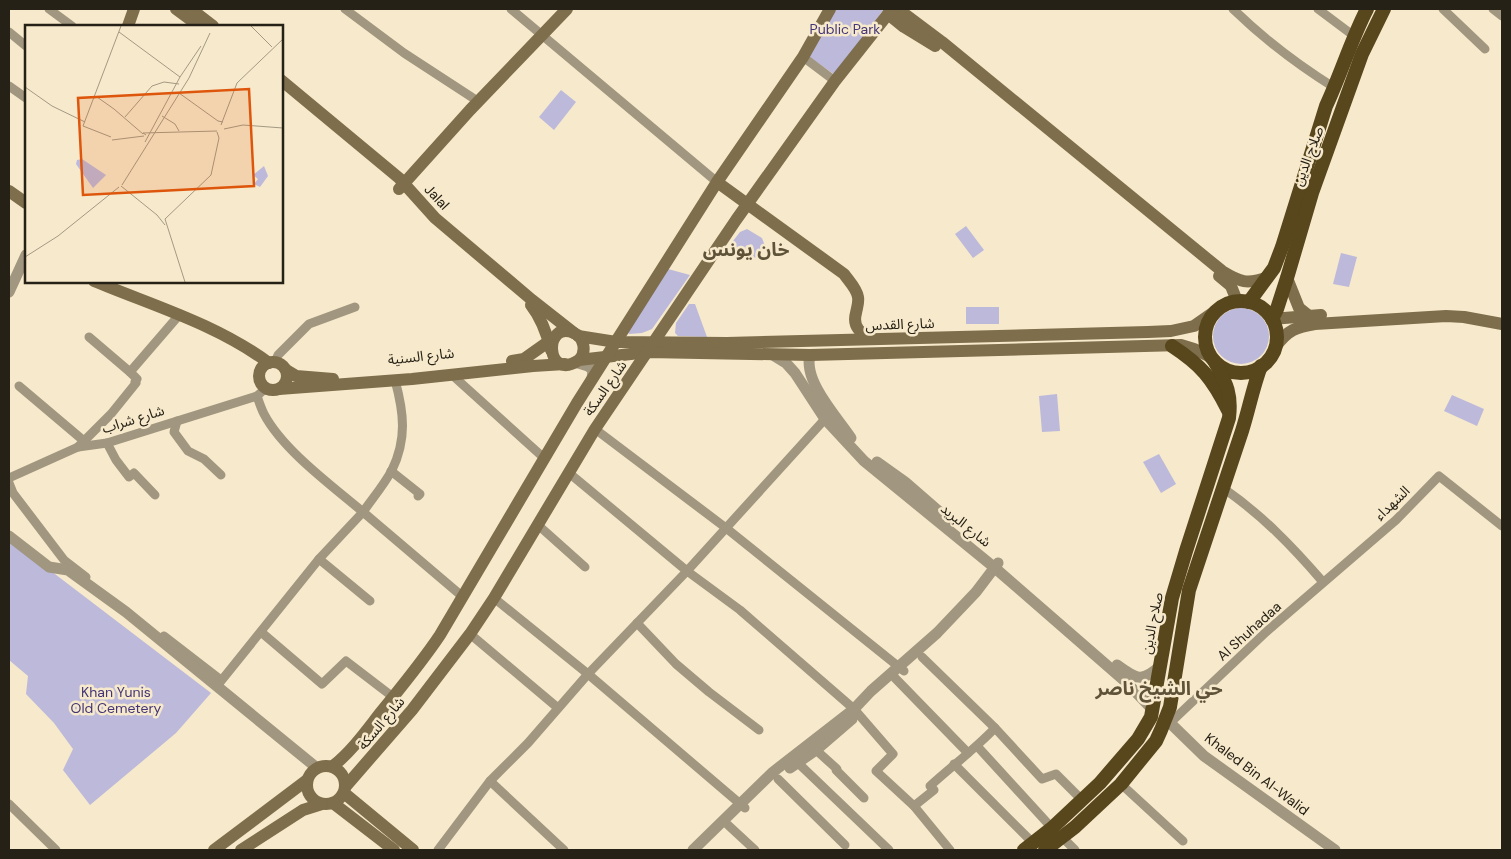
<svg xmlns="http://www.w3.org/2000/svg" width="1511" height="859" font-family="'DM Sans','Noto Sans Arabic',sans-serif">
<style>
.green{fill:#bcb9db}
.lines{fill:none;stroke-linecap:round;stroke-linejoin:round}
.minor{stroke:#a1967f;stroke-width:9}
.tertiary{stroke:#a1967f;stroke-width:11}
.secondary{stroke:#7e6e4c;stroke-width:12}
.trunk{stroke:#58461c;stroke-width:14}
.labels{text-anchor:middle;stroke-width:5;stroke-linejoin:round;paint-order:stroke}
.park-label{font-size:14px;fill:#433577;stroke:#f7e9cb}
.street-label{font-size:14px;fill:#262116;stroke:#f7e9cb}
.district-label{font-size:19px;font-weight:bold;fill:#5e5239;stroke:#f7e9cb}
.inset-road{fill:none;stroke:#a39983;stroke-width:1}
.view{fill:#de560c;fill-opacity:0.15;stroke:#de560c;stroke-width:2.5}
.inset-edge{fill:none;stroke:#262116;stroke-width:2.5}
</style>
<rect width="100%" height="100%" fill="#f7e9cb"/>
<g class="green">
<path d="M 835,9 L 884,9 L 835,75 L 808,56 Z"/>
<path d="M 561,90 L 576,102 L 554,130 L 539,117 Z"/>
<path d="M 966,226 L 984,250 L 973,258 L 955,234 Z"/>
<path d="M 747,229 L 762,238 L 765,246 L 755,258 L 753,256 L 751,257 L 745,253 L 739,260 L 726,250 L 740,232 Z"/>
<path d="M 1341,253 L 1357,257 L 1349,287 L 1333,284 Z"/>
<path d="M 668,269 L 690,275 L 652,329 L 642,333 L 629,334 L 628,332 Z"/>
<path d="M 689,304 L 695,304 L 707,337 L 678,336 L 675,333 L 676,323 Z"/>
<rect x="966" y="307" width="33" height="17"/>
<circle cx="1241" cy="336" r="28"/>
<path d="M 1057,394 L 1060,431 L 1042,432 L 1039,396 Z"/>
<path d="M 1452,395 L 1484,409 L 1477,426 L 1444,411 Z"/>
<path d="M 1159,454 L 1176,484 L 1161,493 L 1143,462 Z"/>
<path d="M 9,539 L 211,693 L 176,733 L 90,805 L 63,770 L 73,749 L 54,723 L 26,694 L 28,676 L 9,660 Z"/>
</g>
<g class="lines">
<g class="minor">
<path d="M 49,9 L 72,26"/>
<path d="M 345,9 L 404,53 L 473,98"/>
<path d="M 511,9 L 717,182"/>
<path d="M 1233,9 C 1264,39 1298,65 1335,88"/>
<path d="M 1318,9 L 1354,36"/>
<path d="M 1443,9 L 1485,49"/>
<path d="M 1493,9 L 1502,16"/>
<path d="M 9,32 L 26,46"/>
<path d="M 803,57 L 835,81"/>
<path d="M 9,86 L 26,98"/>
<path d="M 89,337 L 130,372 L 180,314"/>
<path d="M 275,362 L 278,355 L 309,324 L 355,307"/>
<path d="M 451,374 L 544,458"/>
<path d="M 19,386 L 84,441"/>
<path d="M 257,396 C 259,402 261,408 264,414 C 283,450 331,485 363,512 C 372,499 384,485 392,470 C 407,439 404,413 395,380"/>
<path d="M 177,421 L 174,432 L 188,451 L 204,459 L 221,475"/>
<path d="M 595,429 L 726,528 L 904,671"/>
<path d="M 107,443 L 116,460 L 129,477 L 134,473 L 155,495"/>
<path d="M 78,447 L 111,414 L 136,383 L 135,382 L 137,379 L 130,372"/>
<path d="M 391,471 L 420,494 L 418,496"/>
<path d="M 569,473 L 687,571 L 740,610 L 854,709 L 893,754 L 876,771 L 914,806 L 950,850"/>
<path d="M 9,478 L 78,447 L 107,443 L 257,396 L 266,388"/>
<path d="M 9,483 L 13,493 L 64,560 L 86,577"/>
<path d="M 1223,488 C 1262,515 1292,546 1323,582"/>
<path d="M 538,525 L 585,567"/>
<path d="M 319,559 L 370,601"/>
<path d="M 494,598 L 588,674 L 745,808"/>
<path d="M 637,623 L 676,664 L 709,692 L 759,730"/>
<path d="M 261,632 L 322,684 L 346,661 L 393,697"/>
<path d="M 470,634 L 558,708"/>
<path d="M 164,636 L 221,680"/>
<path d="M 922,657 L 995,728 L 1042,779 L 1056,774 L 1082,800"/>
<path d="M 895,678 L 968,753"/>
<path d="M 217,686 L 319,559 L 363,512 L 463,597"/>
<path d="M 1171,722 L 1266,632 L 1396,520 L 1439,476 L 1502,526"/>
<path d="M 977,746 L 1052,828"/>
<path d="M 816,750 L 837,769 L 836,770 L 864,798"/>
<path d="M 797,762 L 889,850"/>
<path d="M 954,764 L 1033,843"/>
<path d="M 778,779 L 845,845"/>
<path d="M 490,781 L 564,850"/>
<path d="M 1121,784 L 1183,841"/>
<path d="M 9,804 L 56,850"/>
<path d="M 914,806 L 934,790 L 930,786 C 952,766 975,749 995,728"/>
<path d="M 728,825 L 755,850"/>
<path d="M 1062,837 L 1075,850"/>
<path d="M 438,850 L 490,781 L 528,743 L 588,674 L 687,571 L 825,419"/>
</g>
<g class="tertiary">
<path d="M 9,292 L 26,255"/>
<path d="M 773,355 L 786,363 L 795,373 L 825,419 L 864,461 L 995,568 L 1126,682 L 1152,709"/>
<path d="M 810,355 C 803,381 837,417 851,438"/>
<path d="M 575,362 L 588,366 L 593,370 L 592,379"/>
<path d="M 877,462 L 905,482 L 950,521"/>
<path d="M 9,536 L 49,567 L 68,570 L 126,612 L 317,768"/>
<path d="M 1117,665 C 1136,679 1142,683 1160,666"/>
<path d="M 1166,719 L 1204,756 L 1335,850"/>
<path d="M 790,768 L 816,750 L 852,719"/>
<path d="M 693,850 L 773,772 L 854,709 L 871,691 L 937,633 L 976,592 L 998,563"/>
</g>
<g class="secondary">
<path d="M 176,9 L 199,26"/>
<path d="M 191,9 L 213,26"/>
<path d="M 898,9 L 942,42 L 1222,271 C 1240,282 1247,285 1268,277"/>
<path d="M 888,14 L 904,27 L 935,46"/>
<path d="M 128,26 L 134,9"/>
<path d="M 281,80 L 399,178 L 435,218 L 532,300 L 574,333"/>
<path d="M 717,182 L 844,274 C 849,281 857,289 858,297 C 859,303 857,307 856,313 C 852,327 861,334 872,339"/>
<path d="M 399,189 L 470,110 L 567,9"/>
<path d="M 9,191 L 26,203"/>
<path d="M 1219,276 L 1231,286 L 1237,301"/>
<path d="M 1287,278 L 1299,308 L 1309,316"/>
<path d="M 94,281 C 154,306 216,324 269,363"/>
<path d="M 531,305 C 542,319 547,334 551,350"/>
<path d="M 1272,319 L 1321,315"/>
<path d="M 578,336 L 616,342 L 727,343 L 1148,332 L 1171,331 L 1194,326 L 1217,310"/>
<path d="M 1276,346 C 1288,330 1296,327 1315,324 L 1446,316 L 1464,317 L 1502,324"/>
<path d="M 579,360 C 587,352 584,337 574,333 C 543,319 545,383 579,360 L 648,352 L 810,355 L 1181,345 L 1194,349 L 1211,357"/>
<path d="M 512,361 L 524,359 L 555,337"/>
<circle cx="273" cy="376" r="14"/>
<path d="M 286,370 L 296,376 L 333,379"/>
<path d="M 279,389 L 412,379 L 533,366 L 565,364"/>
<circle cx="326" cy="785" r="19"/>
<path d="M 333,766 C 352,751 366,731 381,712 C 402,686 422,662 440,635 L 577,403 L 717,182 L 803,57 L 830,9"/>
<path d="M 346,786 L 412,710 L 470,634 L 494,598 L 595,429 L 736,220 L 835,81 L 892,9"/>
<path d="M 344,793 L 413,850"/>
<path d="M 333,803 L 394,850"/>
<path d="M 214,850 L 307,780"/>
<path d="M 241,850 L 303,810 L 322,804"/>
</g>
<g class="trunk">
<circle cx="1241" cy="337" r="36"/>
<path d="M 1249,302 L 1274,268 L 1282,247 L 1326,106 C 1341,74 1351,40 1367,9"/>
<path d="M 1272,319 L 1277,309 L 1287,278 L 1312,193 L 1362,54 L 1384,9"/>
<path d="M 1172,346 C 1201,365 1212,378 1228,410"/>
<path d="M 1024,850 L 1052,828 L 1100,783 L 1138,739 L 1151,717 L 1172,598 L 1186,551 L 1229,418 C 1232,393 1226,383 1215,362"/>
<path d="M 1045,850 L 1075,827 L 1121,784 L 1156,741 L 1161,730 L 1170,707 L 1189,590 L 1242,431 C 1249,409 1253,387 1261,366"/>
</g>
</g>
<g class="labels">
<g class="park-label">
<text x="845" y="34">Public Park</text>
<text x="116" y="697">Khan Yunis<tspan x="116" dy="16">Old Cemetery</tspan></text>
</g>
<g class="street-label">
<text transform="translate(1308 156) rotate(-69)" y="5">صلاح الدين</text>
<text transform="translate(437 197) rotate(47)" y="5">Jalal</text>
<text transform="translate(900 324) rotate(-2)" y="5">شارع القدس</text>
<text transform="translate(421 356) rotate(-6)" y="5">شارع السنية</text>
<text transform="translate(605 388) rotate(-55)" y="5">شارع السكة</text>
<text transform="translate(133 419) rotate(-17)" y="5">شارع شراب</text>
<text transform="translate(1392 503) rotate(-44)" y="5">الشهداء</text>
<text transform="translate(966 525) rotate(39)" y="5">شارع البريد</text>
<text transform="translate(1152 623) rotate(-79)" y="5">صلاح الدين</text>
<text transform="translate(1249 631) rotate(-42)" y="5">Al Shuhadaa</text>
<text transform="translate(381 723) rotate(-50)" y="5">شارع السكة</text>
<text transform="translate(1257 774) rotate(37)" y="5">Khaled Bin Al-Walid</text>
</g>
<g class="district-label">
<text x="746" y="256">خان يونس</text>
<text x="1159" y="695">حي الشيخ ناصر</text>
</g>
</g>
<g transform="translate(25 25)">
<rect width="258" height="258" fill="#f7e9cb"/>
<path d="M 57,134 L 81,150 L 68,163 L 51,139 L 52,135 ZM 239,141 L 243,151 L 235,162 L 229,159 L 233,154 L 228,150 Z" fill="#bcb9db"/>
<path class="inset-road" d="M 226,1 L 247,22M 94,7 L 155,52M 0,62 L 27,81 L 60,97M 154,68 L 193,96 L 198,97M 69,73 L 72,72 L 89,84 L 118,109M 137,91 L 150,99 L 154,106M 100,92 L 127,61 L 139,57 L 154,59M 196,100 L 212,58 L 258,14M 199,104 L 218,100 L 258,103M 121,110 L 118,108 L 192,106M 86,112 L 58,101 L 96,1M 87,115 L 119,111M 120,117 L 155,52 L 176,21M 97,160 L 164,53 L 185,8M 96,161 L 132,190 L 140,200M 0,232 L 33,211 L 94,162M 160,257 L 140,194 L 186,150 L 194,113 L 192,107"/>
<path class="view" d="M 224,64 L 229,161 L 58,170 L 53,73 Z"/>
<rect width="258" height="258" class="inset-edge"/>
</g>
<rect width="1511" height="859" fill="none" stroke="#262116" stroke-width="20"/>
</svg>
